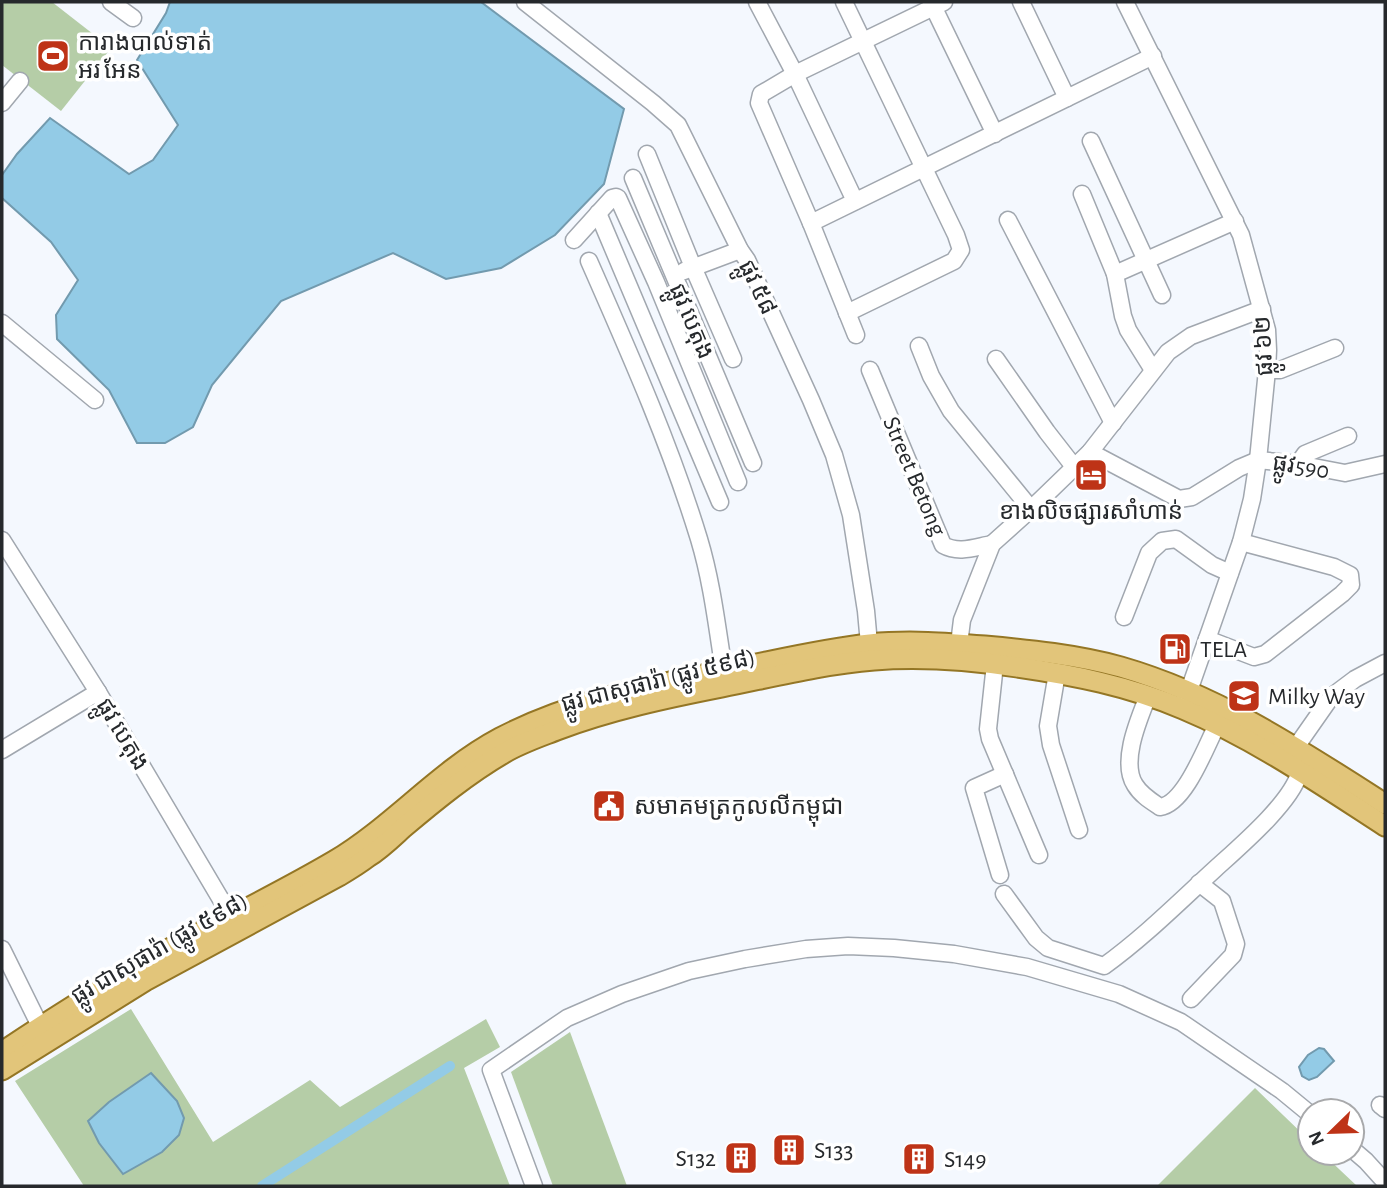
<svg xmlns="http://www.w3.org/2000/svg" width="1387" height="1188" font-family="'Alegreya Sans','Noto Sans Khmer',sans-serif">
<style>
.green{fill:#b5cda7}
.water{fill:#93cbe6;stroke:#729aae;stroke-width:2}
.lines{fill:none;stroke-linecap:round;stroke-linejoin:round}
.canal{stroke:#93cbe6;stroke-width:10}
.minor-casing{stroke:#a1a7af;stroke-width:19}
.major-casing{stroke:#947625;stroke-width:23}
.minor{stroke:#fff;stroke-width:16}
.major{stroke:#e2c57a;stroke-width:19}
.labels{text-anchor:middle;stroke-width:7;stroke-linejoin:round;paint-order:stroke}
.poi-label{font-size:24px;fill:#26292c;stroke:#fff;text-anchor:start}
.street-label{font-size:24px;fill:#26292c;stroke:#fff}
</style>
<rect width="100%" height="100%" fill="#f4f8fe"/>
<g class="green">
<path d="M 2,2 L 52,2 L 111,48 L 61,111 L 2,65 Z"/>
<path d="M 131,1009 L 213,1142 L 310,1080 L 340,1107 L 486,1019 L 500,1047 L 464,1068 L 510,1186 L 84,1186 L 15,1081 Z"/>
<path d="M 570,1032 L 627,1186 L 553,1186 L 511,1072 Z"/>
<path d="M 1255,1088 L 1310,1141 L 1310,1153 L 1322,1153 L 1357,1186 L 1157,1186 Z"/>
</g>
<g class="water">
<path d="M 170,2 L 481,2 L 624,109 L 604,184 L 555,235 L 501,268 L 446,279 L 393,253 L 281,301 L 212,385 L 193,427 L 165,443 L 137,443 L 109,390 L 57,339 L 56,315 L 78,280 L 51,242 L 2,198 L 2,175 L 17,154 L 50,118 L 129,174 L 153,160 L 178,125 L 137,60 L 166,13 Z"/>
<path d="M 1319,1048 L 1324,1049 L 1334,1061 L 1317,1077 L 1309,1080 L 1302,1076 L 1299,1067 L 1308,1055 Z"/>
<path d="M 151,1073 L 177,1101 L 184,1118 L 179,1135 L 162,1152 L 123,1174 L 99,1143 L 88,1121 L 109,1102 Z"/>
</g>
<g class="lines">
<path class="canal" d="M 262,1186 L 450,1066"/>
<defs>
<g id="minor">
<path d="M 111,2 L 133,18"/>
<path d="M 525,2 L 653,103 L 678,125 L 740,250 L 747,260 L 811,400 L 834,455 L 851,515 L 866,611 L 869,644"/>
<path d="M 757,2 L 795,74 L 855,201"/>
<path d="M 844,2 L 956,235 L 961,250 L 954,261 L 847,313"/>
<path d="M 931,2 L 995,134"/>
<path d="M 1021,2 L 1067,98"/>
<path d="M 1125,2 L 1241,235 L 1267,330 L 1268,350 L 1267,370 L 1258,460 L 1252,499 L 1241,542 L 1185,702"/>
<path d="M 2,103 L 20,81"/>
<path d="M 1091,141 L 1162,295"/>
<path d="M 647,154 L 693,267 L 733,359"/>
<path d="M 633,178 L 753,463"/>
<path d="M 1082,194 L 1115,274 L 1123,316 L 1128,330 L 1153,370"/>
<path d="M 598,213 L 720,502"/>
<path d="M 1008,220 L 1113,423"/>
<path d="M 811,223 L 1153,56"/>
<path d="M 574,240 L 612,198 L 616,197 L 618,198 L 656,282 L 738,482"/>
<path d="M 589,261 C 629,352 670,444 699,539 C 712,582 717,627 724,671"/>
<path d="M 684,271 L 740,250"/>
<path d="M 1115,274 L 1235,221"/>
<path d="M 2,323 L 95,400"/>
<path d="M 856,335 L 811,223 L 759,103 L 761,94 L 795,74 L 944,2"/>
<path d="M 919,346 L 931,376 L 951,411 L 1031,509"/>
<path d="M 996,359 L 1047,432 L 1075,468"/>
<path d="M 870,370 L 943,545 C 959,554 975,547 992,544"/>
<path d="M 1267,370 L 1280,370 L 1335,348"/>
<path d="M 1090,452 L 1179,499 L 1192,497 L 1239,468 L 1258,460 L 1298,464 L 1345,473 L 1385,464"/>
<path d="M 1298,464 L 1305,454 L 1348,436"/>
<path d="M 2,540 L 98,692 L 236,925"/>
<path d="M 1124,617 L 1149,553 L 1162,541 L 1176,539 L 1212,565 L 1230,573"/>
<path d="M 1207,639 L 1254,657 L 1265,654 L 1342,594 L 1351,585 L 1350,575 L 1334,567 L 1241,542"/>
<path d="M 959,644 L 962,620 L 992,544 L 1031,509 L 1090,452 L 1168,352 L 1191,336 L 1262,309"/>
<path d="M 995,664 L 988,729 L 990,739 L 1039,855"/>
<path d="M 1057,673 L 1048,726 L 1051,745 L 1079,830"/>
<path d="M 1148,696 C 1139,719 1120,762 1135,785 C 1141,795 1151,801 1160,807 C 1185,804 1206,746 1217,725"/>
<path d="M 2,750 L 98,692"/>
<path d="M 1000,875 L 974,788 L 1005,774"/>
<path d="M 1004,894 L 1036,938 L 1048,948 L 1104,966 C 1143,938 1178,903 1214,870 C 1238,848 1290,804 1299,774 C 1302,766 1298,755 1296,747 L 1331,697 L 1355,679 L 1385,663"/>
<path d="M 2,949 L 40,1026"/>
<path d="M 1191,999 L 1233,955 L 1236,944 L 1222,901 L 1199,883"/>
<path d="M 1380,1105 L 1385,1109"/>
<path d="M 1352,1149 L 1366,1161 L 1385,1182"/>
<path d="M 534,1186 L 491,1070 L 567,1018 L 622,994 L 689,971 L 745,959 L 806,949 L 848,946 L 894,948 L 954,954 L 1027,967 L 1119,994 L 1181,1022 L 1282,1091 L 1310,1114"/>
</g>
<g id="major">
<path d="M 2,1052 C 59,1014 117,977 178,944 C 230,917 283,891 334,861 C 393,826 438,771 500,738 C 570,701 650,686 727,670 C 774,661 822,649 870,644 C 908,640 947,643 985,646 C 1030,650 1077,655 1121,667 C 1218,695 1301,750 1385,804"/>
<path d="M 2,1070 L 145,981 L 339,876 C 349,870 359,864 368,857 C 381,849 392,838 403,828 C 435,801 468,774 504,753 C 521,743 539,737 557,730 C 610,710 666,698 722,687 C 772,677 823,664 874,660 C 922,656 970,660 1017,667 C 1073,675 1129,686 1183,709 C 1255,739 1320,784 1385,826"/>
</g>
</defs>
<use href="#minor" class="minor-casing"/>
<use href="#major" class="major-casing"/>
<use href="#minor" class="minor"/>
<use href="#major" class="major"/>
</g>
<defs>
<symbol id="stadium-square" viewBox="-11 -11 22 22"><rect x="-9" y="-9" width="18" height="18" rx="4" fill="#be3317" stroke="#fff"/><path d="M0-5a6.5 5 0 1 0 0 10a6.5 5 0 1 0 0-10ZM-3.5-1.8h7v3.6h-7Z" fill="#fff"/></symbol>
<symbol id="hotel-square" viewBox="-11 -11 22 22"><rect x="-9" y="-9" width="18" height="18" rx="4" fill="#be3317" stroke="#fff"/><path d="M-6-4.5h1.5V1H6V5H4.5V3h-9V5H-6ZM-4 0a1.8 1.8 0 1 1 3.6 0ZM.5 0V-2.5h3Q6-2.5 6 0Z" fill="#fff"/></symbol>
<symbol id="fuel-square" viewBox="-11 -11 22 22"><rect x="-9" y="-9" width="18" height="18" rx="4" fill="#be3317" stroke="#fff"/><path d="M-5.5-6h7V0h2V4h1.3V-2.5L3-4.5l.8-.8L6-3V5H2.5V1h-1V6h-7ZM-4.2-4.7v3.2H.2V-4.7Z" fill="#fff"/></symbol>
<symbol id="school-square" viewBox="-11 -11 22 22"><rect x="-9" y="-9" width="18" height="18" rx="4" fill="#be3317" stroke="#fff"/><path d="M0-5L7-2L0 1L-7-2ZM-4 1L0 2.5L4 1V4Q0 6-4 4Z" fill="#fff"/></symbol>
<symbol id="civic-square" viewBox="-11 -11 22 22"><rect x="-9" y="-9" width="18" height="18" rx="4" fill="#be3317" stroke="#fff"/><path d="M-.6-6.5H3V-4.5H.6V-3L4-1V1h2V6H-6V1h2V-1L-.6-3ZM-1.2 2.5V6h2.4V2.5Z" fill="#fff"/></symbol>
<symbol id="building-square" viewBox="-11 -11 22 22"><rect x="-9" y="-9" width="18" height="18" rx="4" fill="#be3317" stroke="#fff"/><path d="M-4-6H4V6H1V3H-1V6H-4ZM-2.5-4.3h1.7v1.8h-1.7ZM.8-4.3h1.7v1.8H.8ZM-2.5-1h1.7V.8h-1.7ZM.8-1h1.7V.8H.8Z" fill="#fff"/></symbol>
</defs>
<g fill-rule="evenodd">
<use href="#stadium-square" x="34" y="37" width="38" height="38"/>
<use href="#hotel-square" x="1072" y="456" width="38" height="38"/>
<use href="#fuel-square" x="1156" y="630" width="38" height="38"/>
<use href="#school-square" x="1225" y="677" width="38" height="38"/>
<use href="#civic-square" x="590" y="787" width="38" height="38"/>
<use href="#building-square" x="770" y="1131" width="38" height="38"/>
<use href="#building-square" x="722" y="1139" width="38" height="38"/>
<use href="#building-square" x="900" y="1140" width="38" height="38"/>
</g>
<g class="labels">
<g class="poi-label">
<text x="78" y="50">ការាងបាល់ទាត់<tspan x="78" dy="28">អរ អែន</tspan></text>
<text x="1091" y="519" text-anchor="middle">ខាងលិចផ្សារសាំហាន់</text>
<text x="1200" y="657">TELA</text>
<text x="1268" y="704">Milky Way</text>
<text x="634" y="814">សមាគមត្រកូលលីកម្ពុជា</text>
<text x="814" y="1158">S133</text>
<text x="716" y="1166" text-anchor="end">S132</text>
<text x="944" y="1167">S149</text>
</g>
<g class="street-label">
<text transform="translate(758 287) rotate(64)" y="8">ផ្លូវ ៥៨</text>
<text transform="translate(692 321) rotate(67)" y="8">ផ្លូវ បេតុង</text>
<text transform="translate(1263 346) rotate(-93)" y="8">ផ្លូវ ៦២</text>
<text transform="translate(1301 466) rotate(9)" y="8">ផ្លូវ590</text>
<text transform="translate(915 476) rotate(67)" y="8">Street Betong</text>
<text transform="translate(658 680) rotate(-14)" y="8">ផ្លូវ ជាសុផារ៉ា (ផ្លូវ ៥៩៨)</text>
<text transform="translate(123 734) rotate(59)" y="8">ផ្លូវ បេតុង</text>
<text transform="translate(159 948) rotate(-30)" y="8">ផ្លូវ ជាសុផារ៉ា (ផ្លូវ ៥៩៨)</text>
</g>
</g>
<rect width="1387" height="1188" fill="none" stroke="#26292c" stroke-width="7"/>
<g transform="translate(1331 1132) rotate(247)"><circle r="33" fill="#ffffff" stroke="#a8a9ab" stroke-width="2"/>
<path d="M0-5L12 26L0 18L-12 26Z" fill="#be3317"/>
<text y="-10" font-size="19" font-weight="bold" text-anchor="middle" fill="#26292c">N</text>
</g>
</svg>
